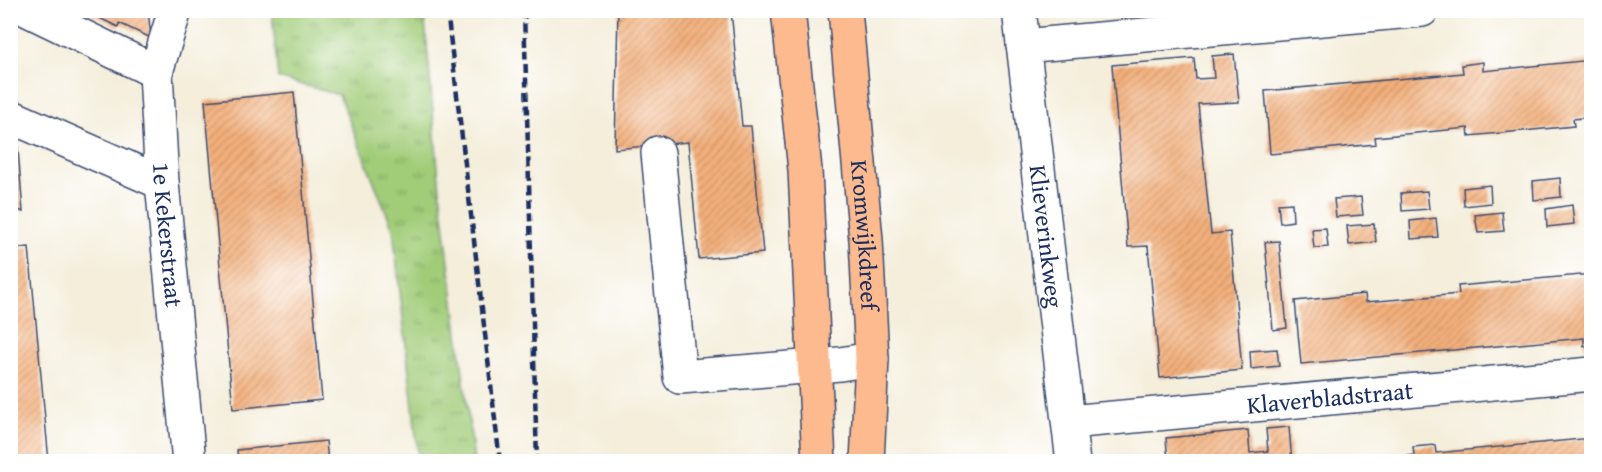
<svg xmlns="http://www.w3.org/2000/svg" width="1602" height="472" font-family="'Gentium Book Plus',serif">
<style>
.grass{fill:url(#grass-tufts);stroke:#5e7e6b;stroke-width:1.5}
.building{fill:url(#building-hatch)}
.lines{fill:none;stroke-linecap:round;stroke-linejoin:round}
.minor-casing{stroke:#3c4c71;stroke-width:36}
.major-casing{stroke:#3c4c71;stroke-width:36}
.minor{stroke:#fff;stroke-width:33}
.major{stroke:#fcba8e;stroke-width:33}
.rail{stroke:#1b2f5e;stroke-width:4.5;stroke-dasharray:9 4.5;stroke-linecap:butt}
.labels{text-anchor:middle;stroke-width:4.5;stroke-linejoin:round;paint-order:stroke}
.street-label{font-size:24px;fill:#1b2f5e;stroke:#fff}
</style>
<defs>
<pattern id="grass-tufts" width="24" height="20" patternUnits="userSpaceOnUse" patternTransform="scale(1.5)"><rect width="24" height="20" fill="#a1cc78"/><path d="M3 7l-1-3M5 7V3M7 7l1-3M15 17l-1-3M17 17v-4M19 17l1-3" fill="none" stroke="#82a666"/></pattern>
<pattern id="building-hatch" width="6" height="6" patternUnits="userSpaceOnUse" patternTransform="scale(1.5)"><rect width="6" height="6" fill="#f4b07b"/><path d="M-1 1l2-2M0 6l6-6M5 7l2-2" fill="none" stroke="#c59068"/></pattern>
</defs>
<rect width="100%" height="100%" fill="#fff"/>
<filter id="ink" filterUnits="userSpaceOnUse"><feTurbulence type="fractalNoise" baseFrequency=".0167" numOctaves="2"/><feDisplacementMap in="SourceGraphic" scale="12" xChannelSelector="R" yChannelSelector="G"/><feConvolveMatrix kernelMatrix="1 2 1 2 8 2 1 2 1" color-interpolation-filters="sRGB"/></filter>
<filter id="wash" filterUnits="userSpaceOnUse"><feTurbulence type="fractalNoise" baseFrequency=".008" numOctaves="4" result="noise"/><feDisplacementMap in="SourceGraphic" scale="24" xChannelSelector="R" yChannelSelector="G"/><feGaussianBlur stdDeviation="1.35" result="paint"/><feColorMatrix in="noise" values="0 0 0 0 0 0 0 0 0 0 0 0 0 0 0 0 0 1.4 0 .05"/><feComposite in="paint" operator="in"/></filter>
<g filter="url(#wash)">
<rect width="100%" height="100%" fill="#f4eedb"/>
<path class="grass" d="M 272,11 L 424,11 L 440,191 L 474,461 L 419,461 L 393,229 L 339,95 L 278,78 Z"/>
<g id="blocks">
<g class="building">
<path d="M 83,10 L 148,10 L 151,38 L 119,23 L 118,27 Z"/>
<path d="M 618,10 L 731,10 L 742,126 L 751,126 L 763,253 L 699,259 L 688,142 L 615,149 Z"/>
<path d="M 1234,54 L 1239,102 L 1198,104 L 1211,234 L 1230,232 L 1242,370 L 1160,378 L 1148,246 L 1128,247 L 1112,65 L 1194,58 L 1196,79 L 1214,78 L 1212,56 Z"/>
<path d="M 1592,60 L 1592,117 L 1573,119 L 1574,126 L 1469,136 L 1468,128 L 1375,137 L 1376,144 L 1270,154 L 1265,91 L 1463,73 L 1462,65 L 1483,62 L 1483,71 Z"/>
<path d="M 294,92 L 322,400 L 233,409 L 205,101 Z"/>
<path d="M 10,133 L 17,137 L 23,212 L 10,206 Z"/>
<path d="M 1560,178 L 1561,197 L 1534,200 L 1533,181 Z"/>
<path d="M 1490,185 L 1491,203 L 1464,206 L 1463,188 Z"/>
<path d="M 1427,191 L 1429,209 L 1402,211 L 1401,193 Z"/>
<path d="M 1361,197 L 1363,215 L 1336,217 L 1334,199 Z"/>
<path d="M 1292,203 L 1293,221 L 1280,223 L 1278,204 Z"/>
<path d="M 1572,205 L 1574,224 L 1547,227 L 1546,209 Z"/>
<path d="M 1502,212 L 1504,231 L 1478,233 L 1475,215 Z"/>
<path d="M 1436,218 L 1438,237 L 1411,239 L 1410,221 Z"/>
<path d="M 1374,224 L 1376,242 L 1349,245 L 1347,226 Z"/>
<path d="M 1326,228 L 1328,247 L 1314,248 L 1312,229 Z"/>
<path d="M 1279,241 L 1287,328 L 1273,330 L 1265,242 Z"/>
<path d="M 29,247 L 39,354 L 49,462 L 10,462 L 10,249 Z"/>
<path d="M 1592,274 L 1592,345 L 1584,346 L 1584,338 L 1301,364 L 1295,301 L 1365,294 L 1366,302 L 1459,294 L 1458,286 Z"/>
<path d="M 1277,349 L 1279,366 L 1251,369 L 1250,351 Z"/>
<path d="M 1289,427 L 1292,462 L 1168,462 L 1166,438 L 1248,430 L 1250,453 L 1268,451 L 1266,429 Z"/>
<path d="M 1592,438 L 1592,462 L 1364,462 L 1414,455 L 1413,447 L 1435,445 L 1436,453 Z"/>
<path d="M 326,441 L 328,462 L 238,462 L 237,450 Z"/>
</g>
</g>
</g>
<g filter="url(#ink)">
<use href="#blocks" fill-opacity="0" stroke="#3c4c71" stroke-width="1.5"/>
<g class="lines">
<defs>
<g id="minor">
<path d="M 28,10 L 156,72"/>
<path id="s1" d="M 175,10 L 156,72 L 162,183 L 189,462"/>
<path id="s2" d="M 1019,10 L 1073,462"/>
<path d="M 1023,46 L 1422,10"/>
<path d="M 10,116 L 162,183"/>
<path d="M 658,153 L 680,377 L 840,364 L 872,359"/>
<path id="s3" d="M 1069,422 L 1592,374"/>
</g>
<g id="major">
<path d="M 788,10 L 805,170 L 819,462"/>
<path id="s4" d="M 845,10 L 866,240 L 872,359 L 867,462"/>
</g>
</defs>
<use href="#minor" class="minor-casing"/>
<use href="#major" class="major-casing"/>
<use href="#minor" class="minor"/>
<use href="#major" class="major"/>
<g class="rail">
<path d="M 447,10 L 500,462"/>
<path d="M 524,10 L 537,462"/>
</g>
</g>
</g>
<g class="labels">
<g class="street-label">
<text dy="8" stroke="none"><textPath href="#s1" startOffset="228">1e Kekerstraat</textPath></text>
<text dy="8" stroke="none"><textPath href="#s4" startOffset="226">Kromwijkdreef</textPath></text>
<text dy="8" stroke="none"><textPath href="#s2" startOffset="228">Klieverinkweg</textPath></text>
<text dy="8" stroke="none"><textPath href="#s3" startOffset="262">Klaverbladstraat</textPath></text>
</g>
</g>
<rect width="1602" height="472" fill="none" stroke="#fff" stroke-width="36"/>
</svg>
